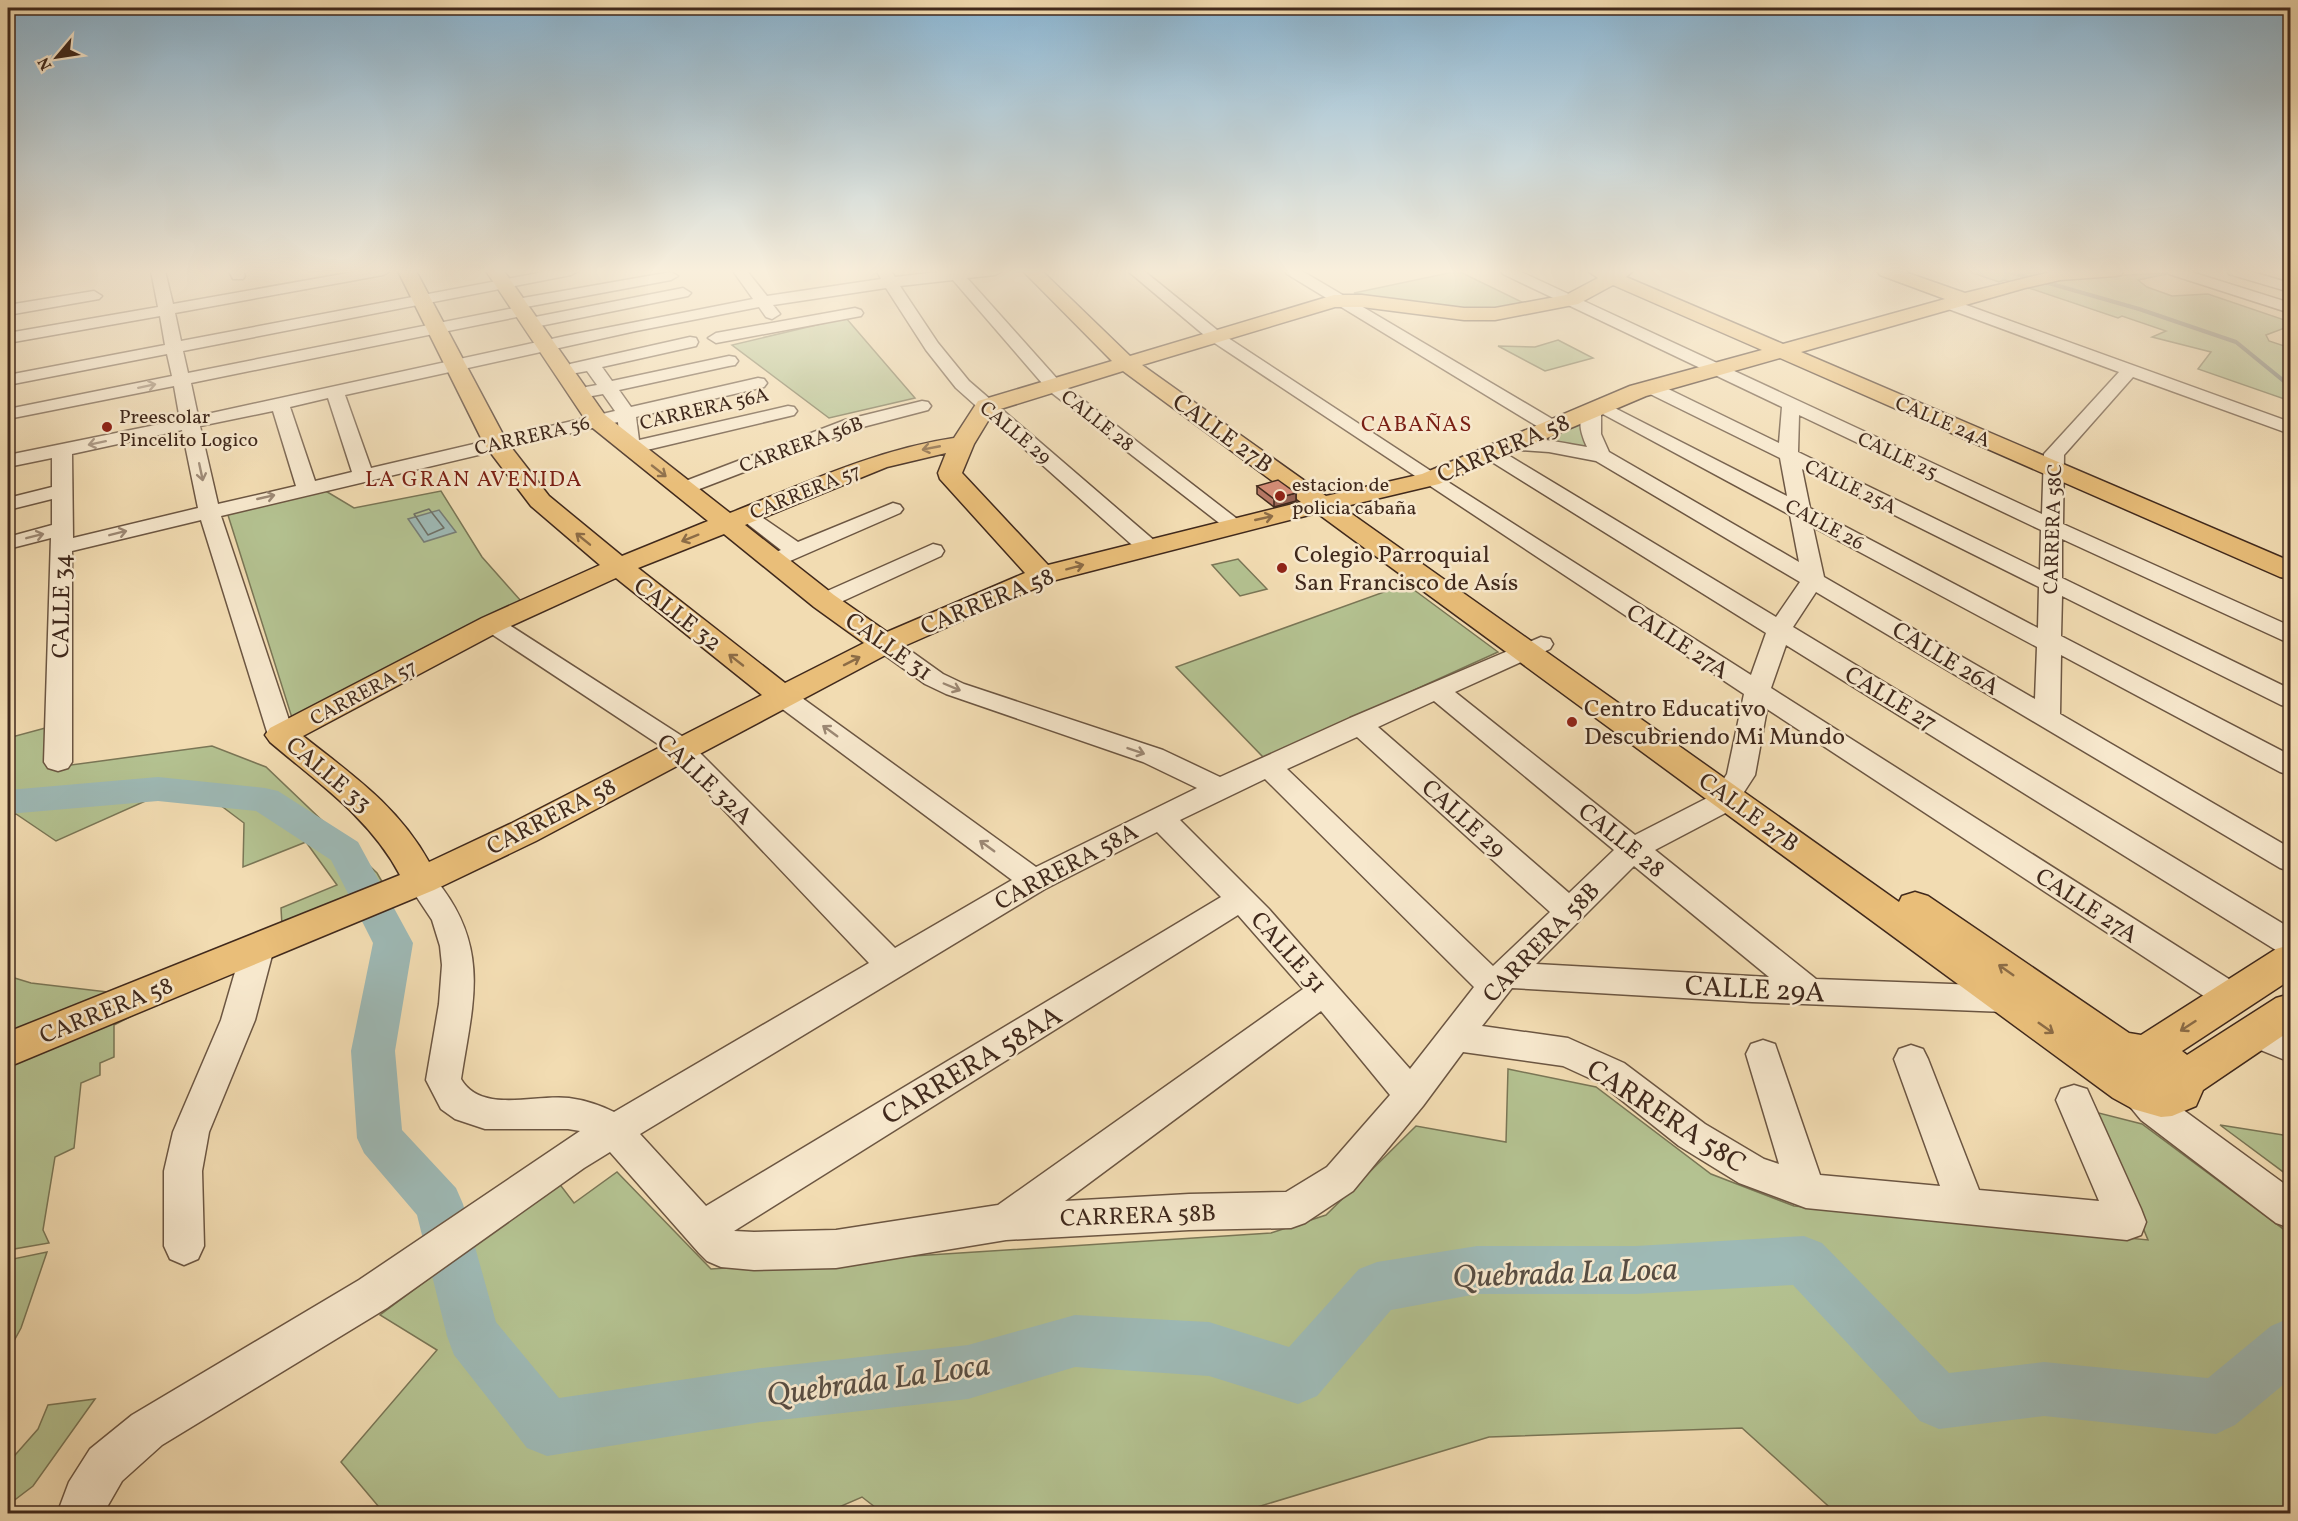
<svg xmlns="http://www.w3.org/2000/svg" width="2298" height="1521" font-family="Vollkorn,serif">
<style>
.green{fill:#b4c291;stroke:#7a7656;stroke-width:1.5}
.water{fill:#9eb9b5;stroke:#787f78;stroke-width:1.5}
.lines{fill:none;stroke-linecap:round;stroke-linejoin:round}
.shore{stroke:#6f7168;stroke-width:1.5}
.stream{stroke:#787f78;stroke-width:4}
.river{fill:#9eb9b5;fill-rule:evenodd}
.minor-casing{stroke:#6c5642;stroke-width:3}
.major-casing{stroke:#40291c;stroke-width:3}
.minor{fill:#f7e8cd;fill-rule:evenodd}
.major{fill:#e9be79;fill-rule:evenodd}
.wall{fill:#b77866;stroke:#40291c;stroke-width:1.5}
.shaded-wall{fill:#956253;stroke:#40291c;stroke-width:1.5}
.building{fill:#d58c77;stroke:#40291c;stroke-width:1.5}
.oneway{stroke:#9c8874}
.oneway2{stroke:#8c6c46}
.poi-dot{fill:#8f2418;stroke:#f7e8cd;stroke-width:2}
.labels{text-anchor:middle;stroke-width:5;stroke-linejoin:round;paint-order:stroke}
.far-street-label{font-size:20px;fill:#40291c;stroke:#f7e8cd}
.far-poi-label{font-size:20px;fill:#40291c;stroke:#f7e8cd;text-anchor:start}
.far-neighbourhood-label{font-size:22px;letter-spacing:1.5px;fill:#7a1f14;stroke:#f7e8cd}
.street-label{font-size:24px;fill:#40291c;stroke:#f7e8cd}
.poi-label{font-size:24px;fill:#40291c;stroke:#f7e8cd;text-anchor:start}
.near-street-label{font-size:28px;fill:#40291c;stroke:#f7e8cd}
.near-water-label{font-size:32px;font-style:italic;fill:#584d42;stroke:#f7e8cd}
</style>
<rect width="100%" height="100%" fill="#f2dcb2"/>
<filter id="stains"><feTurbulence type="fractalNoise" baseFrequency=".00333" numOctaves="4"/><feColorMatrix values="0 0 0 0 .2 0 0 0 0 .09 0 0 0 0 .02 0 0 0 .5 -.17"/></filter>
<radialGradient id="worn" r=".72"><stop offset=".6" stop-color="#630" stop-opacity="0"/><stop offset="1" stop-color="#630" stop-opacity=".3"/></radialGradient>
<g class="green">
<path d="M 1458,271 L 1524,303 C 1468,317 1410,303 1354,293 Z"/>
<path d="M 1967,271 L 2042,271 L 2081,277 L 2172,273 L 2138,280 L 2147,287 L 2172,296 L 2208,294 L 2290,322 L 2290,326 L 2266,335 L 2269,341 L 2290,348 L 2290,401 L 2198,369 L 2211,352 L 2152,337 L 2166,331 L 2122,316 L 2118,318 L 2005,280 L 1999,282 Z"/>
<path d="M 846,318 L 915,398 L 829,418 L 732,345 Z"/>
<path d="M 1558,340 L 1593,358 L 1545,371 L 1498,346 L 1535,347 Z"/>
<path d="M 1583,423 L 1595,452 L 1535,443 Z"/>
<path d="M 324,490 L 354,508 L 441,491 L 482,557 L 521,601 L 293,721 L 227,512 Z"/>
<path d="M 1238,559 L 1267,589 L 1240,596 L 1212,565 Z"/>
<path d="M 1406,584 L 1498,652 L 1264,758 L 1176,667 Z"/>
<path d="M 49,727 L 49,768 L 212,746 L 266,767 L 377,873 L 384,885 L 282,926 L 281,908 L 337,885 L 306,842 L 243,867 L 244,823 L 212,799 L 161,794 L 56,841 L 16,814 L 8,815 L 8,738 Z"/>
<path d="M 245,958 L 114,1025 L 114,1057 L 100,1063 L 100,1075 L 81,1083 L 74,1148 L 55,1157 L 43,1230 L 49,1243 L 8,1250 L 8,1057 Z"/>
<path d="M 8,976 L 31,983 L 116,993 L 8,1037 Z"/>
<path d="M 1508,1069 L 1596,1087 L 1711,1174 L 1794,1206 L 2148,1240 L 2095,1112 L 2142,1124 L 2290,1234 L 2290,1513 L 1836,1513 L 1742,1428 L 1489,1437 L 1234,1514 L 884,1514 L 862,1497 L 823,1514 L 384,1513 L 341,1462 L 437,1350 L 380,1315 L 558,1182 L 574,1203 L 617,1172 L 711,1269 L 1271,1233 L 1326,1215 L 1416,1126 L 1506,1142 Z"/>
<path d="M 2220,1125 L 2290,1136 L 2290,1177 Z"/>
<path d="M 47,1252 L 21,1328 L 8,1352 L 8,1260 Z"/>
<path d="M 95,1399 L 33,1486 L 8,1505 L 8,1463 L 38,1429 L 48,1405 Z"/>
</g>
<path class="water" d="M 439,510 L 456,532 L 424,542 L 408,519 Z"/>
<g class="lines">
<path class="shore" d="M 429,509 L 444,528 L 428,535 L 414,514 Z"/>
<path class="stream" d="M 2006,271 L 2139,309 L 2236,342 L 2290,386"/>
<path class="river" d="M 158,777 L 265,788 L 278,791 L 358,842 L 413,943 L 395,1051 L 402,1130 L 456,1188 L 463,1204 L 496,1322 L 559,1398 L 761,1368 L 968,1345 L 1075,1315 L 1209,1322 L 1289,1347 L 1359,1269 L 1377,1262 L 1477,1246 L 1636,1246 L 1804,1236 L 1822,1243 L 1949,1373 L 2044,1362 L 2208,1378 L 2271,1326 L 2290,1318 L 2290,1379 L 2235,1425 L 2216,1434 L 2044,1416 L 1939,1429 L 1920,1421 L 1793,1285 L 1636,1294 L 1477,1294 L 1391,1310 L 1317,1396 L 1298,1404 L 1209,1376 L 1075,1367 L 968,1399 L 761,1422 L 547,1456 L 527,1448 L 454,1355 L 447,1336 L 417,1215 L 364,1153 L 357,1138 L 351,1051 L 373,943 L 331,860 L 256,811 L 158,801 L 8,814 L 8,790 Z"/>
<defs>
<g id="minor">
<path d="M 151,271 L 165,271 L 173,304 L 359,271 L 390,271 L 383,275 L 175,313 L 181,341 L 549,271 L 578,271 L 571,275 L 183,351 L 188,373 L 514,308 L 509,304 L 517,299 L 671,272 L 678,276 L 671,280 L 526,307 L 530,311 L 522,316 L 191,383 L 198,416 L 565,336 L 753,299 L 733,271 L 747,271 L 767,296 L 881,279 L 877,271 L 891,271 L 895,277 L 946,271 L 1002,271 L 995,275 L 967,278 L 1060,382 L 1245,525 L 1241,529 L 1234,531 L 1227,529 L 1048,390 L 953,280 L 900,286 L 938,343 L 969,381 L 1156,542 L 1159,547 L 1156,552 L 1148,554 L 1140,552 L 956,388 L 926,350 L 886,288 L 773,305 L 780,314 L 772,319 L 766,317 L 759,307 L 636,331 L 345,395 L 371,468 L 615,411 L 603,394 L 592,396 L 586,395 L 583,391 L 586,387 L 597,385 L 587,371 L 576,373 L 570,372 L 567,368 L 570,364 L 690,337 L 696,338 L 698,342 L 696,346 L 602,367 L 612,381 L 729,356 L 735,357 L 738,361 L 735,365 L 729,366 L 619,390 L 631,407 L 758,378 L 764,379 L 767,383 L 764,387 L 636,417 L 639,440 L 788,406 L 794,407 L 797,411 L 794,415 L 630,454 L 623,452 L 620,448 L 618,422 L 221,516 L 294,735 L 290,741 L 281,743 L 272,741 L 268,735 L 201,520 L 72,551 L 72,762 L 68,768 L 58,771 L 48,768 L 44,762 L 51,538 L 8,549 L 8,537 L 52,525 L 52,499 L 8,510 L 8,498 L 52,487 L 52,458 L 8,467 L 8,455 L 180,420 L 174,386 L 8,419 L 8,409 L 172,376 L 167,354 L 8,385 L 8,375 L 165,345 L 160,316 L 8,343 L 8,333 L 158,307 ZM 328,398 L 352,472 L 315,481 L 290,407 ZM 273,411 L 296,486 L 218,504 L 200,426 ZM 182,430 L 198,508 L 73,538 L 72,454 Z"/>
<path d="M 229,271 L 243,271 L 245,276 L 243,279 L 233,279 Z"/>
<path d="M 1128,271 L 1144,271 L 1222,334 L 1437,475 L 1751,675 L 1766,633 L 1484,457 L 1481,453 L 1484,449 L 1498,449 L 1776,617 L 1800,582 L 1596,461 L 1549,452 L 1504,449 L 1501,445 L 1504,441 C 1531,434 1561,443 1587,447 C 1577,426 1576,407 1601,401 L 1787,496 L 1780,458 L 1646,392 L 1643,388 L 1646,384 L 1658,384 L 1779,443 L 1782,407 L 1503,274 L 1501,271 L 1519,271 L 2042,514 L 2044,454 L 2119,372 L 1943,307 L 1941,304 L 1943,301 L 1955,301 L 2290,422 L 2290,434 L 2133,377 L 2064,455 L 2063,524 L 2290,626 L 2290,642 L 2282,640 L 2062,539 L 2062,578 L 2290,689 L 2290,707 L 2281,705 L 2062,596 L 2061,636 L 2290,755 L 2290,775 L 2280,772 L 2061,655 L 2060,714 L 2290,848 L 2290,871 L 2280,868 L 1816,592 L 1793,627 L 2290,928 L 2290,955 L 2279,952 L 1786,645 L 1771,688 L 2243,988 L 2247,997 L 2243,1006 L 2231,1010 L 2219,1006 L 1767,709 L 1755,775 L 1733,809 L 1655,850 L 1816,979 L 2005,986 L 2017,990 L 2021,999 L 2017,1008 L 2005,1012 L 1752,1002 L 1512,988 L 1482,1026 L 1568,1038 L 1624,1063 L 1705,1124 L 1764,1159 L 1779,1164 L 1746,1054 L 1751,1044 L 1763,1040 L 1775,1044 L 1820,1175 L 1940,1186 L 1894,1059 L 1899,1049 L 1911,1045 L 1923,1049 L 1928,1059 L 1979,1190 L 2099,1201 L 2056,1100 L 2061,1089 L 2074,1085 L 2087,1089 L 2141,1209 L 2146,1222 L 2141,1235 L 2127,1240 L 1806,1208 L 1739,1183 L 1679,1146 L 1600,1083 L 1563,1066 L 1463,1052 L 1423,1106 L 1353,1191 L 1305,1223 L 1291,1228 L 1189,1230 L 1006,1240 L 836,1268 L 754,1270 L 721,1267 L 707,1261 L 699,1253 L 610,1152 L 584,1168 L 387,1308 L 162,1445 L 122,1481 L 103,1514 L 57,1514 L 69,1482 L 90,1449 L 132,1415 L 359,1280 L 580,1131 L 568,1129 L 485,1129 L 455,1119 L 441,1109 L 426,1080 L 439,1004 L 442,965 L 440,946 L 432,920 L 406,881 L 410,873 C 428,868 433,875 443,889 C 490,953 472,1007 461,1079 C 481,1114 535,1094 569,1098 C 584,1100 600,1105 614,1112 L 869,963 L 667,750 L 484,629 L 480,624 L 484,619 L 492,617 L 500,619 L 685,738 L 895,948 L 1012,880 L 773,702 L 769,696 L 773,690 L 782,688 L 791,690 L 1036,867 L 1197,788 L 1143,762 L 946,694 L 925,684 L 876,649 L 873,644 L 876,639 L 885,637 L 894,639 L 943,674 L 964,684 L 1163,750 L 1220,777 L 1350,718 L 1541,637 L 1550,639 L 1553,644 L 1550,649 L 1455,692 L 1635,835 L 1713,795 L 1727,774 L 1744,694 L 1210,340 ZM 1601,413 L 1790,515 L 1799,562 L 1609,452 L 1601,434 ZM 1799,415 L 2041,530 L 2040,570 L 1798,452 ZM 1802,469 L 2039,587 L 2038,628 L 1810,508 ZM 1813,527 L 2037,647 L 2035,699 L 1824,577 ZM 1434,701 L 1614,850 L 1569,893 L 1378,727 ZM 1357,737 L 1550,912 L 1493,966 L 1287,769 ZM 1265,779 L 1474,987 L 1410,1069 L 1269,909 L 1180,820 ZM 1157,832 L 1221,897 L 706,1206 L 640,1134 L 1045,889 ZM 1634,866 L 1769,977 L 1536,964 ZM 1238,915 L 1303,989 L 998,1205 L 836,1230 L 754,1232 L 734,1231 ZM 1321,1011 L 1390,1095 L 1327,1167 L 1286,1192 L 1189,1194 L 1065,1201 Z"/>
<path d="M 1285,271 L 1302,271 L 1559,423 L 1561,427 L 1559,431 L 1545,431 L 1287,274 Z"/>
<path d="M 2167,271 L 2188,271 L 2290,303 L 2290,313 L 2169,274 Z"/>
<path d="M 2227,271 L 2249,271 L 2290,283 L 2290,292 L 2229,274 Z"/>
<path d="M 683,288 L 691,293 L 688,296 L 530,328 L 522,323 L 530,318 Z"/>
<path d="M 94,291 L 102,296 L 99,299 L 8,315 L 8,305 Z"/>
<path d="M 855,308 L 861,310 L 863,313 L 861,316 L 716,343 L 708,338 L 716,333 Z"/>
<path d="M 922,401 L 928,402 L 931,406 L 928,410 L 859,428 L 689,493 L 675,493 L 672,489 L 675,485 L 845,420 Z"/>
<path d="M 893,503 L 900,505 L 903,509 L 900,513 L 774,568 L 766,566 L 763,561 L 766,556 L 781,550 L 736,515 L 739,511 L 746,509 L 753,511 L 798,542 Z"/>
<path d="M 933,544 L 941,546 L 944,551 L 941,556 L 832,606 L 824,608 L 816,606 L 812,601 L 816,596 Z"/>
<path d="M 258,936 L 269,939 L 274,948 L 255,1020 L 209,1132 L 202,1171 L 204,1246 L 198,1259 L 184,1265 L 170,1259 L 164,1246 L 164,1171 L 173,1132 L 221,1020 L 242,948 L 247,939 Z"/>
<path d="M 2253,1018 L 2290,1033 L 2290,1062 L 2241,1042 L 2236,1032 L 2241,1022 Z"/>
<path d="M 2139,1077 L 2151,1081 L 2167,1098 L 2290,1188 L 2290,1228 L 2276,1223 L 2141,1120 L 2127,1103 L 2121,1092 L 2127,1081 Z"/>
</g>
<path id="major" d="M 398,271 L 416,271 L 507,442 L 549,496 L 622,556 L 708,521 L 589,425 L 486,271 L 504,271 L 605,415 L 730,513 C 803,484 875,450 954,438 L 978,401 L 1112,361 L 1023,271 L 1042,271 L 1130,356 L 1334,295 L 1362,295 L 1464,308 L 1495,308 L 1566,295 L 1598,278 L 1588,271 L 1633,271 L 1626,277 L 1783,344 L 1945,299 L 1880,275 L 1877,271 L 1902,271 L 1965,293 L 2054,271 L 2124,271 L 2121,275 L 2115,276 L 2060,280 L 2025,288 L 1801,352 L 2290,561 L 2290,579 L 2280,577 L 1780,358 L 1646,396 L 1439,484 L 1342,507 L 1899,902 L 1902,896 L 1915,892 L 1928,896 L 2129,1033 L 2141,1035 L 2276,949 L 2290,945 L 2290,980 L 2182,1051 L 2187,1055 L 2276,998 L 2290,994 L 2290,1031 L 2203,1090 L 2196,1106 L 2172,1116 L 2161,1117 L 2133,1109 L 2113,1098 L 1317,513 L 1052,581 L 895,650 L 536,841 L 434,890 L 8,1067 L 8,1032 L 400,875 C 370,818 318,783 270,742 L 265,735 L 270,728 L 482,618 L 600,565 L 531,506 L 484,444 ZM 1613,285 L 1762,350 L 1630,386 L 1422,474 L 1326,496 L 1142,365 L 1335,307 L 1362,307 L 1464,320 L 1495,320 L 1578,304 ZM 1123,371 L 1301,502 L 1048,565 L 962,473 L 974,444 L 994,411 ZM 946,453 L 938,473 L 940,479 L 1025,573 L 887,632 L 834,595 L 745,525 L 887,467 ZM 724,534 L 814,607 L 864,643 L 785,683 L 638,568 ZM 616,578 L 762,695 L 512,823 L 429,862 C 398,806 352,775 303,736 L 502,630 Z"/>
</defs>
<use href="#minor" class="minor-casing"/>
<use href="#major" class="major-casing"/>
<use href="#minor" class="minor"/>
<use href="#major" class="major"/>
</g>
<path class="wall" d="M 1257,486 L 1296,493 L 1296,501 L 1274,507 L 1257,494 Z"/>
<path class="shaded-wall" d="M 1296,493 L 1296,501 L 1274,507 L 1274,499 Z"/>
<path class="building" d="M 1278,480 L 1296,493 L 1274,499 L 1257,486 Z"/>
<defs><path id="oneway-shaft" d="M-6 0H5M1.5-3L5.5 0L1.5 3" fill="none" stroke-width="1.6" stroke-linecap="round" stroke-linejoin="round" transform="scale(1.5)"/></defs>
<g class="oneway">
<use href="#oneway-shaft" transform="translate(147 386) rotate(-12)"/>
<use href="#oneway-shaft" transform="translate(97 443) rotate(168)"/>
<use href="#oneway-shaft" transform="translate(201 472) rotate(78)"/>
<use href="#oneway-shaft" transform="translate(266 497) rotate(-13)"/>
<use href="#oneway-shaft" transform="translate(118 533) rotate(-14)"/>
<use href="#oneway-shaft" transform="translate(35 536) rotate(-14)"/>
<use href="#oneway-shaft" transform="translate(952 687) rotate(23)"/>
<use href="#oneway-shaft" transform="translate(830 731) rotate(-144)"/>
<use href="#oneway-shaft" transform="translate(1136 751) rotate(19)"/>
<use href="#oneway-shaft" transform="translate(987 846) rotate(-144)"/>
</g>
<g class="oneway2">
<use href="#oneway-shaft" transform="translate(931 448) rotate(169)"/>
<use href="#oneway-shaft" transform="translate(659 471) rotate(38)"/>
<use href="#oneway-shaft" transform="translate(1264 518) rotate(-13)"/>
<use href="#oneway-shaft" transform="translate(690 538) rotate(158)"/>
<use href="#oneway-shaft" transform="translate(583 539) rotate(-141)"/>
<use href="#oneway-shaft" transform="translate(1075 567) rotate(-15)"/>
<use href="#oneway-shaft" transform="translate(736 660) rotate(-142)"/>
<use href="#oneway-shaft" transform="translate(852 661) rotate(-27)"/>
<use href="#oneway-shaft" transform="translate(2006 970) rotate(-145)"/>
<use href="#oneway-shaft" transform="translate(2188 1026) rotate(147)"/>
<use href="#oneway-shaft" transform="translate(2046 1028) rotate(35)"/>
</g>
<linearGradient id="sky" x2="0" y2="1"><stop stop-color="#8ab6d4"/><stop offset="0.56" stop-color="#f9efdc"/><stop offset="1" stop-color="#f9efdc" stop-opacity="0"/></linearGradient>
<rect width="2298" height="484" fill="url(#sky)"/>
<g class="poi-dot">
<circle cx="107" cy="427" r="6"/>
<circle cx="1280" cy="496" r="6"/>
<circle cx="1282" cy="568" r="6"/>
<circle cx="1572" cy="722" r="6"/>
</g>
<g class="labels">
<g class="far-street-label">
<text transform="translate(704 408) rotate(-13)" y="7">CARRERA 56A</text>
<text transform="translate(1098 420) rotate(38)" y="7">CALLE 28</text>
<text transform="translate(1943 421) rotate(23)" y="7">CALLE 24A</text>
<text transform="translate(1016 432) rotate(40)" y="7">CALLE 29</text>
<text transform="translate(532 435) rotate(-13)" y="7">CARRERA 56</text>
<text transform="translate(801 444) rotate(-20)" y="7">CARRERA 56B</text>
<text transform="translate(1898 455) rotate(25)" y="7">CALLE 25</text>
<text transform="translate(1851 486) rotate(26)" y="7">CALLE 25A</text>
<text transform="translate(805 491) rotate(-22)" y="7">CARRERA 57</text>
<text transform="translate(1825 524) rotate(28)" y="7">CALLE 26</text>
<text transform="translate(2052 529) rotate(-88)" y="7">CARRERA 58C</text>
<text transform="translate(363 692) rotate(-28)" y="7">CARRERA 57</text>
</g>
<g class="far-poi-label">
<text x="119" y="423">Preescolar<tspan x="119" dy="23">Pincelito Logico</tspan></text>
<text x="1292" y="491">estacion de<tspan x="1292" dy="23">policia cabaña</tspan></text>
</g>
<g class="far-neighbourhood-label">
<text x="1417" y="431">CABAÑAS</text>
<text x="474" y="486">LA GRAN AVENIDA</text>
</g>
<g class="street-label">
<text transform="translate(1223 433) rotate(36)" y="8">CALLE 27B</text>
<text transform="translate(1503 448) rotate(-23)" y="8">CARRERA 58</text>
<text transform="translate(987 601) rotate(-22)" y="8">CARRERA 58</text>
<text transform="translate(61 606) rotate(-89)" y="8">CALLE 34</text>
<text transform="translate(678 614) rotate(38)" y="8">CALLE 32</text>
<text transform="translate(1678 641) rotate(33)" y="8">CALLE 27A</text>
<text transform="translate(889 646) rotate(35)" y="8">CALLE 31</text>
<text transform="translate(1946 658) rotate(31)" y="8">CALLE 26A</text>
<text transform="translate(1891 698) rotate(31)" y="8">CALLE 27</text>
<text transform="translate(329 774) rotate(40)" y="8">CALLE 33</text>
<text transform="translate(705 779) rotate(43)" y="8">CALLE 32A</text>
<text transform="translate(1749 812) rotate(36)" y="8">CALLE 27B</text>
<text transform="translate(551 816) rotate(-27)" y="8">CARRERA 58</text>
<text transform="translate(1464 818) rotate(42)" y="8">CALLE 29</text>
<text transform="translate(1622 840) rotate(39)" y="8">CALLE 28</text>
<text transform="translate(1066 866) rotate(-28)" y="8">CARRERA 58A</text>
<text transform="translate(2087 905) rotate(33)" y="8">CALLE 27A</text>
<text transform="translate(1541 942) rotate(-46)" y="8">CARRERA 58B</text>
<text transform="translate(1289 952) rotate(48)" y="8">CALLE 31</text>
<text transform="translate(106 1010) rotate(-22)" y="8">CARRERA 58</text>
<text transform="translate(1138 1215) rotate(-2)" y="8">CARRERA 58B</text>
</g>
<g class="poi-label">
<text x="1294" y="562">Colegio Parroquial<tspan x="1294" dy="28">San Francisco de Asís</tspan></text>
<text x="1584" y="716">Centro Educativo<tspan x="1584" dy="28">Descubriendo Mi Mundo</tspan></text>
</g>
<g class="near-street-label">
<text transform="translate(1755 988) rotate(3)" y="10">CALLE 29A</text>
<text transform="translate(971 1064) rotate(-31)" y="10">CARRERA 58AA</text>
<text transform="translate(1667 1115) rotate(33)" y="10">CARRERA 58C</text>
</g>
<g class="near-water-label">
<text transform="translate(1565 1272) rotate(-2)" y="11">Quebrada La Loca</text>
<text transform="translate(878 1379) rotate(-8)" y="11">Quebrada La Loca</text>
</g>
</g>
<rect width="2298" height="1521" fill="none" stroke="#f2dcb2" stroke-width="30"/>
<rect x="9" y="9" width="2280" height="1503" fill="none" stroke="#40291c" stroke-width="3"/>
<rect x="15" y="15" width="2268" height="1491" fill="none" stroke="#40291c" stroke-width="1.5"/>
<g transform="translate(57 57) rotate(241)" stroke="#f7e8cd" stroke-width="4.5" paint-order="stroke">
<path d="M0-4.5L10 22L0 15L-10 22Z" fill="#40291c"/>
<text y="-9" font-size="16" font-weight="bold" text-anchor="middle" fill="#40291c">N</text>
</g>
<rect width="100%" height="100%" filter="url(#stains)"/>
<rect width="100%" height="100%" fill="url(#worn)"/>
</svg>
